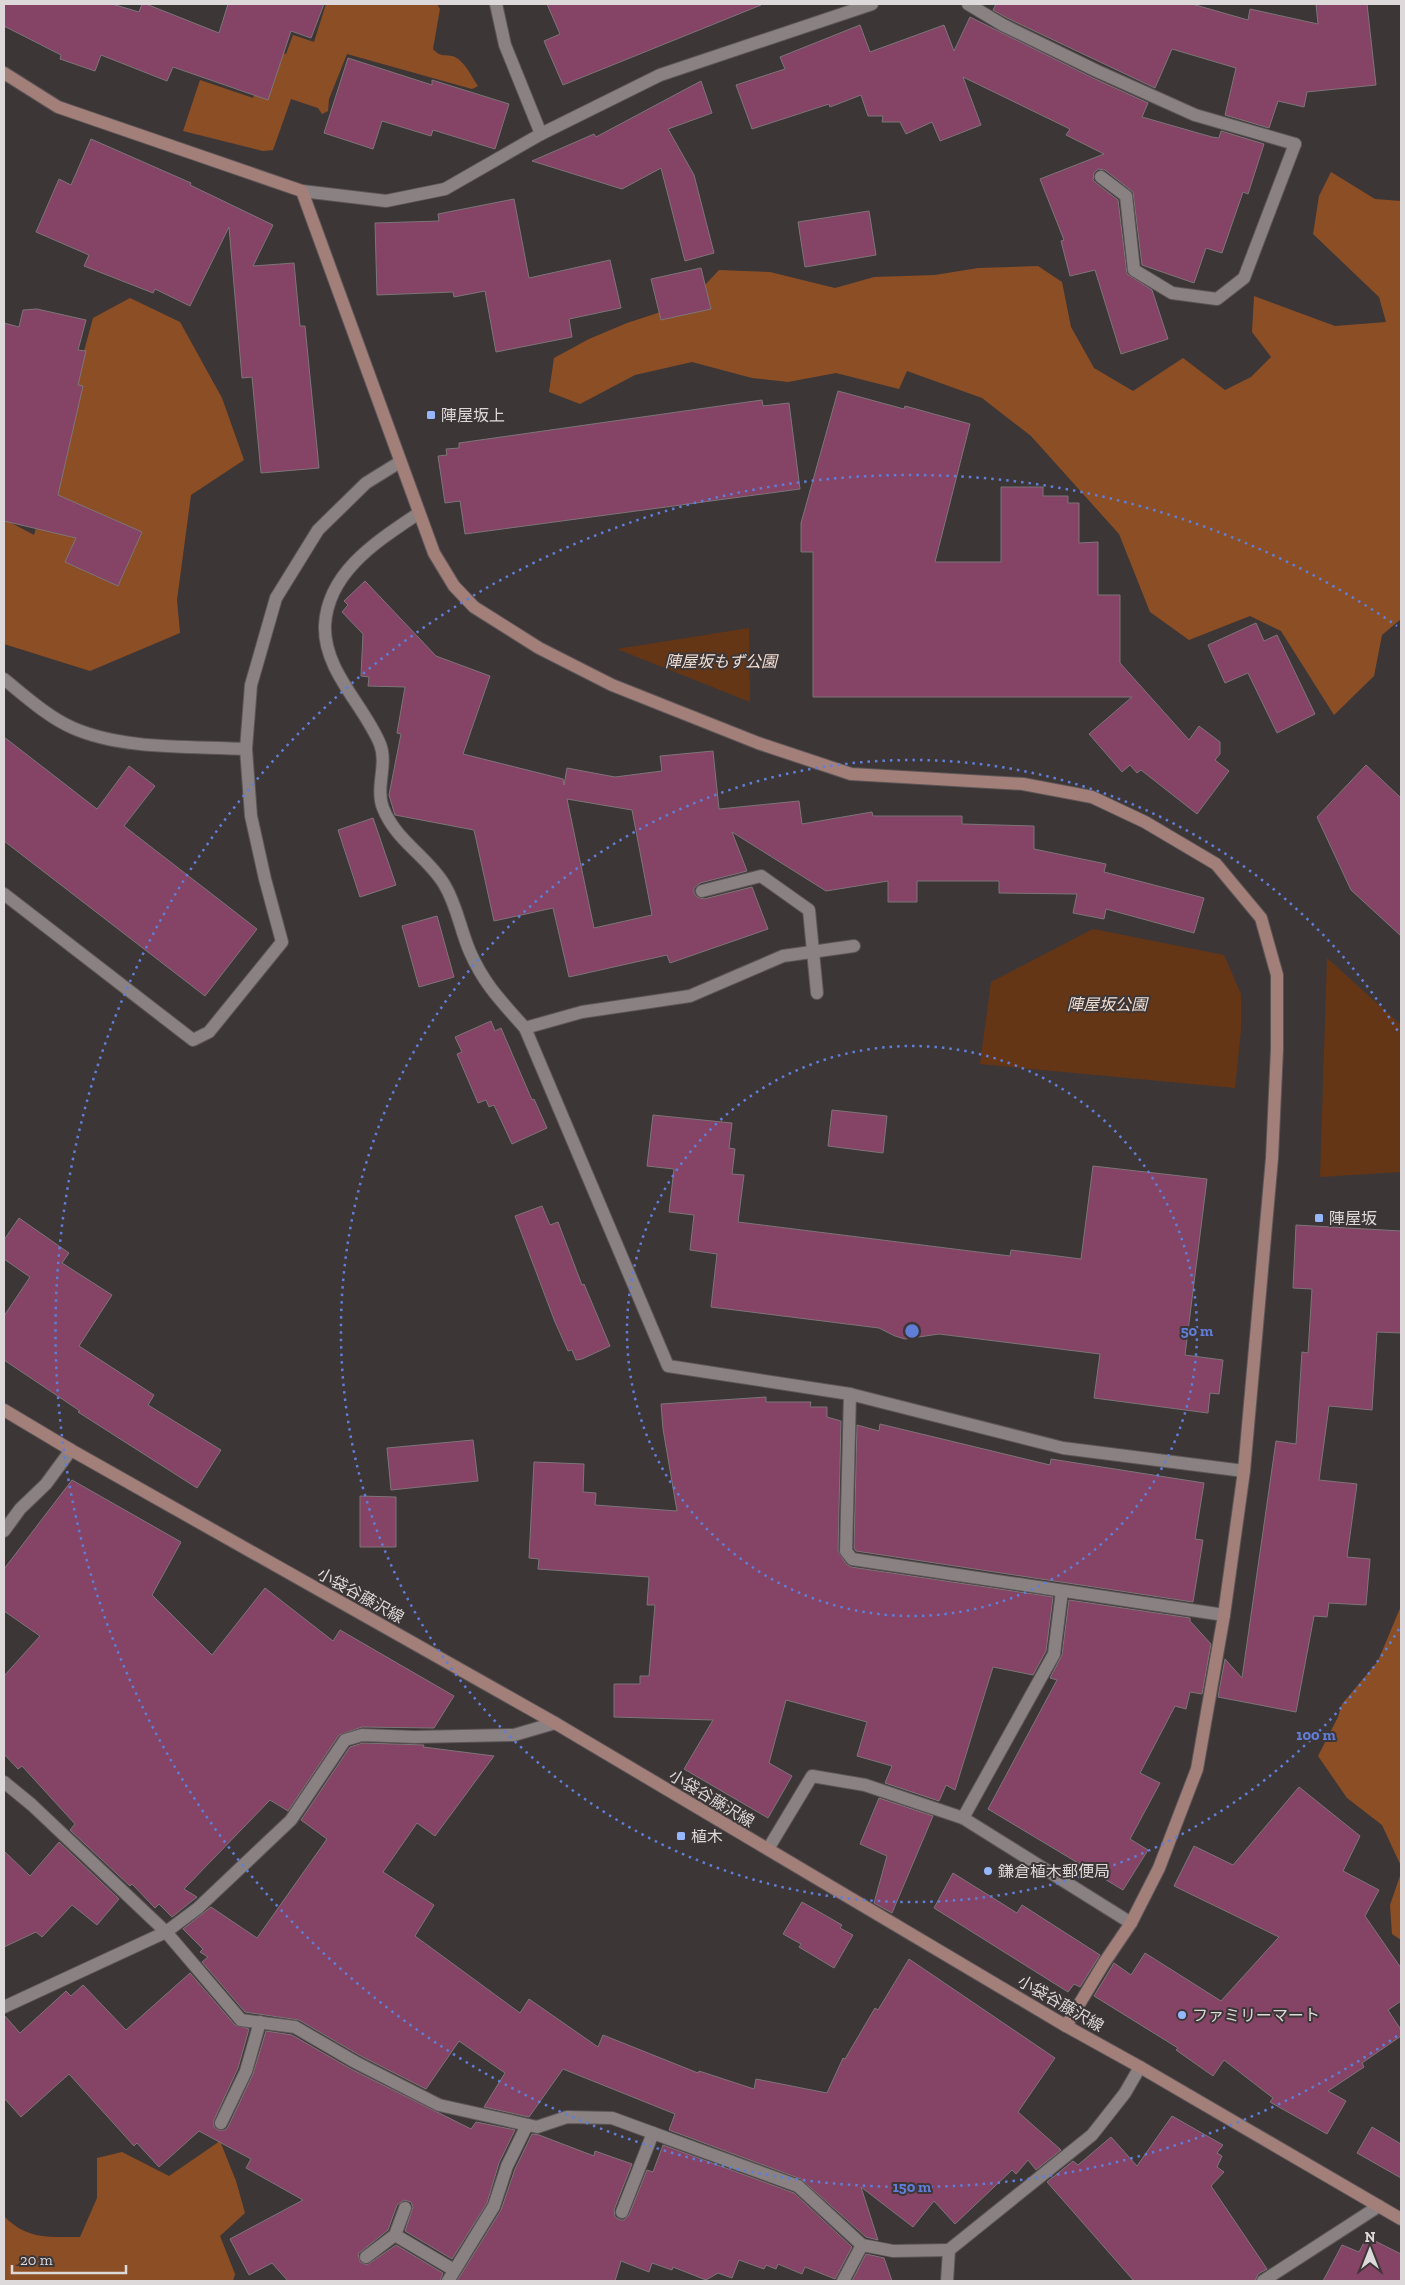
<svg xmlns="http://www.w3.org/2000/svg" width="1405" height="2285" font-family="'Zilla Slab','Noto Sans JP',serif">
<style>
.green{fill:#653616}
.forest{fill:#8c4f25}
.building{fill:#854365;stroke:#7d7578;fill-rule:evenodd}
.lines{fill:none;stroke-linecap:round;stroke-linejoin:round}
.lane-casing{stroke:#5c5556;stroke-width:14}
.street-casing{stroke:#5c5556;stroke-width:14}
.secondary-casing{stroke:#5c5556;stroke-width:14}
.lane{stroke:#898182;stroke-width:12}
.street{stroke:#898182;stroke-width:12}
.secondary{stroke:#a37f7a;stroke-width:12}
.ring{fill:none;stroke:#607ed8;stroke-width:2.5;stroke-dasharray:2.5 5}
.poi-dot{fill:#96b6fd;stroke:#3d3637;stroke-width:2}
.labels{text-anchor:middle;stroke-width:4;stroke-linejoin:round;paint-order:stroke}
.poi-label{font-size:16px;fill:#ddd8d9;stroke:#3d3637;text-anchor:start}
.park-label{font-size:16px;font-style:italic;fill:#f1ded3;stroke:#3d3637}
.street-label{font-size:16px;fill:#ddd8d9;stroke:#3d3637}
.centre{fill:#607ed8;stroke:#3d3637;stroke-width:2.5}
.ring-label{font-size:15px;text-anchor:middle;font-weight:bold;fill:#607ed8;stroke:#3d3637;stroke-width:4;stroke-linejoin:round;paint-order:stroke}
</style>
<rect width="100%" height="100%" fill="#3d3637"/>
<g class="green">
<path d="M 749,628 L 750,702 L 617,649 Z"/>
<path d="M 1093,929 L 1224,955 L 1241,994 L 1241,1030 L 1235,1088 L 980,1064 L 991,982 Z"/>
<path d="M 1327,958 L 1401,1025 L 1401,1172 L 1320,1177 Z"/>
</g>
<g class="forest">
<path d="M 326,4 L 437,4 L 440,9 L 433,49 C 442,59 445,53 455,57 C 465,62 472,77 478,86 L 472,89 L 347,54 L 329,99 L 328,111 L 322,114 L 318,108 L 291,99 L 273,150 L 263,151 L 183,131 L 200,80 L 253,98 L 270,50 L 286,54 L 293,35 L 314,42 Z"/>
<path d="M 1331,172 L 1375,199 L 1401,201 L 1401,619 L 1382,635 L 1374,676 L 1334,715 L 1281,631 L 1250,616 L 1189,640 L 1150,612 L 1119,534 L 1031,436 L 982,398 L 907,371 L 899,389 L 836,373 L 788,382 L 752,378 L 692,362 L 635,375 L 580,404 L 549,392 L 554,358 L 589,339 L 627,323 L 688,303 L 719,270 L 770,272 L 835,288 L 874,277 L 935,275 L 978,268 L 1038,266 L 1062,282 L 1071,327 L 1094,368 L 1133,391 L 1183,358 L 1225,390 L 1251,377 L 1271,357 L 1252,332 L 1254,296 L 1335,326 L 1386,322 L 1379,297 L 1313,234 L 1319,196 Z"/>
<path d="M 130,298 L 180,322 L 222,398 L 244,460 L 191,495 L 177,600 L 180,633 L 90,671 L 4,644 L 4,519 L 34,535 L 93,318 Z"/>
<path d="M 1401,1606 L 1401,1866 L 1382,1825 L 1347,1798 L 1318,1756 L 1338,1717 L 1342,1704 L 1378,1661 Z"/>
<path d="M 1401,1873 L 1401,1940 L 1392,1934 L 1390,1905 Z"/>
<path d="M 220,2141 L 236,2181 L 245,2213 L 220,2236 L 235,2274 L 233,2281 L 4,2281 L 4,2216 C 27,2240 49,2237 80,2237 L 97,2198 L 97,2158 L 122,2152 L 169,2176 Z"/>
</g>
<g class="building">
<path d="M 4,4 L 112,4 L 139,12 L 142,4 L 146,4 L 219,33 L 228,4 L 324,4 L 311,38 L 291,31 L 268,100 L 173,67 L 167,81 L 101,55 L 95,71 L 60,59 L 61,55 L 4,26 Z"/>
<path d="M 547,4 L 761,4 L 761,5 L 563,85 L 544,41 L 560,34 Z"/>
<path d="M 996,4 L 1192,4 L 1248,20 L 1250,9 L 1318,24 L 1316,4 L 1367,4 L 1376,85 L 1307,92 L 1304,107 L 1278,101 L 1269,128 L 1225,115 L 1236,68 L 1172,49 L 1155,88 L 1007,18 L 993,10 Z"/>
<path d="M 970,17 L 1093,78 L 1148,103 L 1142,117 L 1212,137 L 1219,138 L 1221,131 L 1264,144 L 1248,194 L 1243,192 L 1222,253 L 1206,248 L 1194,283 L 1142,265 L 1133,192 L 1105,170 L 1098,169 L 1094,173 L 1093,180 L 1096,183 L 1118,200 L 1127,274 L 1152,290 L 1168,339 L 1121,354 L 1095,270 L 1070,276 L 1061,241 L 1064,240 L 1040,179 L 1104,154 L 1066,135 L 1070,129 L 963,77 L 981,125 L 940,141 L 932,122 L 906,134 L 900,122 L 882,122 L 883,116 L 868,116 L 861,95 L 830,107 L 829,104 L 752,129 L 736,85 L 785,69 L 780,57 L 860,25 L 870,52 L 944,25 L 954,51 Z"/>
<path d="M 348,58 L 432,85 L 432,80 L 509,104 L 495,149 L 433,130 L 431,136 L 382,121 L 373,149 L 324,133 Z"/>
<path d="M 701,81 L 712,113 L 668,129 L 694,175 L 714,253 L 685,261 L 661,168 L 622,189 L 532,161 L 594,134 L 596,137 Z"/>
<path d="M 91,139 L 191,183 L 190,185 L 273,225 L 253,266 L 294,263 L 300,326 L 305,326 L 319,468 L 261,473 L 252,377 L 242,378 L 229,227 L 190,306 L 155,289 L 153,293 L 84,266 L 89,255 L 36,232 L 59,179 L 71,185 Z"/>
<path d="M 514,199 L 529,278 L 610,260 L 621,308 L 569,319 L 572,337 L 496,352 L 485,291 L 454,297 L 453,292 L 377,295 L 375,223 L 439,221 L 438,214 Z"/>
<path d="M 869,211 L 876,255 L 805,267 L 798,222 Z"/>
<path d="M 701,268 L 711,309 L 661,320 L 651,279 Z"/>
<path d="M 37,309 L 86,320 L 78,350 L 86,351 L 78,385 L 83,386 L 58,495 L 142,532 L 118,586 L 65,562 L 76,538 L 4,521 L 4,323 L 19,327 L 23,310 Z"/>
<path d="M 838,391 L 904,409 L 905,406 L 970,424 L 935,562 L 1001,562 L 1001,487 L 1043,487 L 1043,496 L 1068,496 L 1068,503 L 1079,503 L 1079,543 L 1098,542 L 1098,595 L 1120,595 L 1120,663 L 1189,740 L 1199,726 L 1220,742 L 1220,754 L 1215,760 L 1229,771 L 1197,814 L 1141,770 L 1137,773 L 1130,765 L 1122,772 L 1089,734 L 1132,697 L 813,697 L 813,552 L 801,552 L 801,523 Z"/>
<path d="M 762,400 L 763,406 L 789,403 L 800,489 L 465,534 L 460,501 L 445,503 L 438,456 L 447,455 L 446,449 L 459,448 L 459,443 Z"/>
<path d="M 365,581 L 436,656 L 490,676 L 463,754 L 563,779 L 564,785 L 567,768 L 615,777 L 662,771 L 660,756 L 713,751 L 719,809 L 799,801 L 802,824 L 872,812 L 873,816 L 962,816 L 962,824 L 1034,826 L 1034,849 L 1106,864 L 1104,872 L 1204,898 L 1194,933 L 1106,909 L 1104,919 L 1073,913 L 1077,894 L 999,893 L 999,881 L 917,881 L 917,902 L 888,902 L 888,881 L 826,891 L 732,832 L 747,871 L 700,883 L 694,888 L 694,893 L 697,897 L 704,899 L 752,887 L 768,929 L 670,963 L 667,955 L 569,977 L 553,908 L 494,921 L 474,830 L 395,815 L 389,795 L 401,734 L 397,733 L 405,687 L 368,686 L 369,677 L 361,676 L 363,634 L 342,612 L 348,605 L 344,601 ZM 567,799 L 632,810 L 652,915 L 594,928 Z"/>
<path d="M 1256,623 L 1264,641 L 1277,635 L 1315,714 L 1277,733 L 1248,673 L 1225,683 L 1208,645 Z"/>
<path d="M 4,737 L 97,809 L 129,766 L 155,786 L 124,826 L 257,929 L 205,996 L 4,841 Z"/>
<path d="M 1366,765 L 1401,798 L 1401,936 L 1351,890 L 1317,817 Z"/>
<path d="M 373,818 L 396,885 L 360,897 L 338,830 Z"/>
<path d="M 437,916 L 454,977 L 419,987 L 402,926 Z"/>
<path d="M 491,1021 L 495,1031 L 501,1028 L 532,1100 L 534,1099 L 547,1128 L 512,1144 L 494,1105 L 489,1107 L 486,1100 L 478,1103 L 457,1054 L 462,1052 L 455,1037 Z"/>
<path d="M 832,1110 L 887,1116 L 883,1153 L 828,1146 Z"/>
<path d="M 653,1115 L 732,1123 L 729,1148 L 735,1149 L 732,1174 L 744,1175 L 738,1222 L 1010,1256 L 1011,1250 L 1081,1259 L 1093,1166 L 1207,1179 L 1185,1355 L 1223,1360 L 1219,1394 L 1210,1393 L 1208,1413 L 1094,1398 L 1100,1354 L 939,1334 L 905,1339 L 895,1336 L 879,1328 L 711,1307 L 717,1254 L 690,1250 L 694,1215 L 669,1212 L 674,1169 L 647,1166 Z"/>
<path d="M 542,1206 L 550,1225 L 558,1222 L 582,1285 L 584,1284 L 610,1346 L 582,1359 L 576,1360 L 572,1350 L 568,1351 L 555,1322 L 515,1216 Z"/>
<path d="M 19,1218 L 69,1253 L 62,1263 L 112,1295 L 79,1346 L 154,1395 L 148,1405 L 221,1450 L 197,1488 L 78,1412 L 80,1411 L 4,1360 L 4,1316 L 30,1277 L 4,1259 L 4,1240 Z"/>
<path d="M 1296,1225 L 1401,1231 L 1401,1333 L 1377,1332 L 1372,1410 L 1329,1406 L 1319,1480 L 1357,1484 L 1347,1557 L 1370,1559 L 1366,1605 L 1329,1603 L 1327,1617 L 1314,1616 L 1296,1712 L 1218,1697 L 1225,1659 L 1242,1678 L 1276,1441 L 1296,1444 L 1302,1352 L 1308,1353 L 1312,1289 L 1293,1288 Z"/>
<path d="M 766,1397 L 766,1402 L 811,1402 L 810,1407 L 827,1407 L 827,1417 L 841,1421 L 838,1551 L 846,1564 L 851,1567 L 1053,1597 L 1046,1651 L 1033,1675 L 993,1667 L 955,1790 L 946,1785 L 939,1801 L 885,1783 L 892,1766 L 857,1756 L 867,1722 L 786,1700 L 769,1763 L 792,1776 L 768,1818 L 684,1769 L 713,1720 L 614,1717 L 614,1684 L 640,1684 L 640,1676 L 649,1676 L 655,1605 L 647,1605 L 649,1577 L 538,1569 L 539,1559 L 529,1558 L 534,1462 L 584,1464 L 583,1492 L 596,1493 L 595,1505 L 677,1511 L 663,1429 L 661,1404 Z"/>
<path d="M 880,1424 L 1050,1465 L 1051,1459 L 1204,1483 L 1195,1539 L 1203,1540 L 1193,1602 L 856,1551 L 854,1548 L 857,1425 L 879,1431 Z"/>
<path d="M 473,1440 L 478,1481 L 391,1490 L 387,1448 Z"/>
<path d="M 72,1480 L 181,1542 L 152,1595 L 212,1655 L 265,1588 L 333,1641 L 340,1630 L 454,1696 L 434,1728 L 362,1727 L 339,1735 L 288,1811 L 270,1800 L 184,1889 L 197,1897 L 172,1917 L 159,1904 L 155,1908 L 132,1884 L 130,1886 L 70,1830 L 75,1824 L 22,1766 L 18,1769 L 4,1754 L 4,1676 L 40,1636 L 4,1611 L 4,1569 Z"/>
<path d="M 360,1496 L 396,1497 L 396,1547 L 360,1547 Z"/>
<path d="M 1069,1600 L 1190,1618 L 1190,1621 L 1211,1644 L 1202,1694 L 1190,1692 L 1186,1709 L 1175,1706 L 1140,1773 L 1160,1783 L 1130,1839 L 1148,1850 L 1123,1890 L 988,1809 L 1057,1680 L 1050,1678 L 1062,1655 Z"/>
<path d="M 363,1743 L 424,1745 L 423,1747 L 494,1756 L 435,1836 L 417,1823 L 383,1872 L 434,1905 L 415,1936 L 520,2013 L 529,1999 L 598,2047 L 603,2035 L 698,2073 L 699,2071 L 754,2089 L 756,2079 L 827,2093 L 843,2058 L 845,2059 L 875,2008 L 878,2010 L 909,1959 L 1055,2058 L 1018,2112 L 1061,2150 L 1036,2170 L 1028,2160 L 1016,2174 L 1012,2170 L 955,2224 L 934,2201 L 913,2227 L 861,2187 L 878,2240 L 866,2237 L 801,2179 L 669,2130 L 675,2114 L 563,2069 L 529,2117 L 484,2107 L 505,2073 L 459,2041 L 426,2089 L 359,2055 L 299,2020 L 245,2012 L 202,1962 L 208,1957 L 200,1952 L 203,1949 L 183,1929 L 211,1907 L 257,1938 L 327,1839 L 301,1820 L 350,1747 Z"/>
<path d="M 1299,1787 L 1360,1836 L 1343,1871 L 1379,1890 L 1365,1916 L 1401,1968 L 1401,2001 L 1388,2010 L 1401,2030 L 1401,2036 L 1362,2063 L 1364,2067 L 1328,2091 L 1346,2101 L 1327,2134 L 1270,2102 L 1273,2098 L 1224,2060 L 1213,2076 L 1176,2050 L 1178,2048 L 1094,1996 L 1114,1963 L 1131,1975 L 1145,1953 L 1221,2001 L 1279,1937 L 1174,1886 L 1194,1846 L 1233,1865 Z"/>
<path d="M 879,1798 L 933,1816 L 892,1913 L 874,1903 L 887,1856 L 860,1844 Z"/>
<path d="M 59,1842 L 119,1899 L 97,1925 L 72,1905 L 42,1937 L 36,1932 L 4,1947 L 4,1851 L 30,1876 Z"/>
<path d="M 953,1873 L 1017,1913 L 1022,1905 L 1100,1955 L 1080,1987 L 1074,1984 L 1068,1992 L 934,1908 Z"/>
<path d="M 802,1902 L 842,1925 L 840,1928 L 853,1935 L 834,1968 L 799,1947 L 801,1944 L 783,1934 Z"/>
<path d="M 190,1973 L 235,2025 L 249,2029 L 238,2068 L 214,2120 L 214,2127 L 218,2130 L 225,2130 L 228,2127 L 253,2074 L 266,2031 L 292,2035 L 351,2069 L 471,2129 L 476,2122 L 515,2130 L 499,2163 L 487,2203 L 452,2259 L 405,2231 L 413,2207 L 411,2202 L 404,2200 L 397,2205 L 388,2230 L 358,2254 L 360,2262 L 367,2265 L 396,2245 L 443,2273 L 440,2281 L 288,2281 L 272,2263 L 249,2275 L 230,2239 L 303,2200 L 246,2168 L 251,2159 L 199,2131 L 159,2167 L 137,2143 L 134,2146 L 69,2074 L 21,2117 L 4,2098 L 4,2015 L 20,2033 L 66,1991 L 71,1996 L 83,1985 L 126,2030 Z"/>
<path d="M 1172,2116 L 1223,2145 L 1217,2153 L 1222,2156 L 1217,2167 L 1224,2172 L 1211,2186 L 1267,2269 L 1258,2274 L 1255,2281 L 1134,2281 L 1047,2182 L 1073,2161 L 1078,2165 L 1111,2137 L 1137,2166 Z"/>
<path d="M 1372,2127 L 1401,2144 L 1401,2178 L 1357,2153 Z"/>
<path d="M 532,2134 L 539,2135 L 594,2156 L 595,2151 L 632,2164 L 614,2210 L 615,2217 L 620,2220 L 624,2220 L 629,2215 L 647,2170 L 653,2172 L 663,2145 L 794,2193 L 852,2247 L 835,2279 L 805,2267 L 802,2274 L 778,2264 L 776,2269 L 766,2265 L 764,2269 L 739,2260 L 732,2278 L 718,2273 L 706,2280 L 673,2267 L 672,2270 L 652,2263 L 649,2272 L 621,2261 L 615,2281 L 457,2281 L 501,2210 L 515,2169 Z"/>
<path d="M 1367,2237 L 1401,2254 L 1401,2281 L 1323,2281 L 1342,2245 L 1359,2252 Z"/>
<path d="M 866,2254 L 884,2258 L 892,2281 L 852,2281 Z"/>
</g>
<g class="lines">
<defs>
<g id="lane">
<path d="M 1101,177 L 1126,196 L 1134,270 L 1172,293 L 1217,299 L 1244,278 L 1295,144"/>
<path d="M 4,679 C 25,696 48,717 73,728 C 123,750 191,746 246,749"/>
<path d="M 702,891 L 761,876 L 809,910 L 817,993"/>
<path d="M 4,894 L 193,1040 L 209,1032 L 282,942 L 265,879 L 251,816 L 246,749 L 251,685 L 276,598 L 318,530 L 366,483 L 400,462"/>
<path d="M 525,1028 L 582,1012 L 690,996 L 783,956 L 854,946"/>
<path d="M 4,1531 L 20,1509 L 46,1484 L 71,1450"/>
<path d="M 4,1782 L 32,1805 L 166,1932 L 241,2020 L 295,2027 L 355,2062 L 439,2105 L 537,2127 L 567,2117 L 612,2118 L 653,2133 L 798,2186 L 862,2245"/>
<path d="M 963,1818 L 1054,1654 L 1062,1591"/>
<path d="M 221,2123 L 246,2071 L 260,2022"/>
<path d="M 622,2212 L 653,2133"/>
<path d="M 395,2235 L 454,2270"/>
<path d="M 366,2257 L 395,2235 L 405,2208"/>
<path d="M 448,2281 L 494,2206 L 507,2166 L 527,2125"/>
<path d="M 843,2281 L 862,2245 L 893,2251 L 949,2250"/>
</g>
<g id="street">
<path d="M 496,4 L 505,45 L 541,134"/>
<path d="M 968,4 L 1003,25 L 1097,71 L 1195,115 L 1295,144"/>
<path d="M 302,191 L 386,201 L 445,189 L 541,134 L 660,75 L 872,4"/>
<path d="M 419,513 C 379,540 328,571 325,625 C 323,670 364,705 380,744 C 388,764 375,788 383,808 C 396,841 427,856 444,884 C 457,905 460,929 470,952 C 484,984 501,1001 525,1028 L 668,1366 L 850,1394 L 1063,1448 L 1244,1471"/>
<path d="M 850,1394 L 846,1551 L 852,1559 L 1224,1615"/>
<path d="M 768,1849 L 812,1776 L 865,1785 L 963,1818 L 1131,1923"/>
<path d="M 4,2007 L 166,1932 L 198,1908 L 291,1820 L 345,1740 L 362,1735 L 414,1737 L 514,1735 L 555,1723"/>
<path d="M 947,2281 L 949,2250 L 1092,2135 L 1125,2093 L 1140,2067"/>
<path d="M 1263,2281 L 1379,2206"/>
</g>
<g id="secondary">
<path d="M 4,73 L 58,107 L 302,191 L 434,553 L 454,586 L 474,607 L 539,648 L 612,685 L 758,743 L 851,774 L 1023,784 L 1092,797 L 1145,822 L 1216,864 L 1261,918 L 1277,975 L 1277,1049 L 1272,1158 L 1244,1471 L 1224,1615 L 1197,1769 L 1159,1868 L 1131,1923 L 1104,1963 L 1066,2026"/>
<path d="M 4,1410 L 71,1450 L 555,1723 L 1066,2026 L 1140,2067 L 1401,2219"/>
</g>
</defs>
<use href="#lane" class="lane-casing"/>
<use href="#street" class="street-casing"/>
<use href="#secondary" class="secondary-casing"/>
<use href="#lane" class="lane"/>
<use href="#street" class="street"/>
<use href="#secondary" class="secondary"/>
</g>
<g class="ring">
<circle cx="912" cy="1331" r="285"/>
<path d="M1399 1629A571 571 0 1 1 1399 1033"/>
<path d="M1397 2036A856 856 0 1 1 1397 626"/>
</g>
<g class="poi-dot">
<rect x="426" y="410" width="10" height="10" rx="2.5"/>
<rect x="1314" y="1213" width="10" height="10" rx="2.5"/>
<rect x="676" y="1831" width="10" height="10" rx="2.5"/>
<circle cx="988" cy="1871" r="5"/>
<circle cx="1182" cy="2015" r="5"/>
</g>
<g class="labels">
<g class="poi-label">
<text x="441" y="421">陣屋坂上</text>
<text x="1329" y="1224">陣屋坂</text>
<text x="691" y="1842">植木</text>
<text x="998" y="1877">鎌倉植木郵便局</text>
<text x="1192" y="2021">ファミリーマート</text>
</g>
<g class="park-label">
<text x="721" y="667">陣屋坂もず公園</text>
<text x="1107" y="1010">陣屋坂公園</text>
</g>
<g class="street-label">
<text transform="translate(361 1595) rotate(29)" y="6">小袋谷藤沢線</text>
<text transform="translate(712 1798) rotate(31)" y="6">小袋谷藤沢線</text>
<text transform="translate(1061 2003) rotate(30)" y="6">小袋谷藤沢線</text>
</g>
</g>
<circle cx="912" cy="1331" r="8" class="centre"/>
<g class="ring-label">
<text x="1197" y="1336">50 m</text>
<text x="1316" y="1740">100 m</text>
<text x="912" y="2192">150 m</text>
</g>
<rect width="1405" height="2285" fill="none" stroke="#ddd8d9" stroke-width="10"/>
<g transform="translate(1370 2250)" stroke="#3d3637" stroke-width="4" paint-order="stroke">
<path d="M0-4L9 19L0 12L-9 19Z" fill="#ddd8d9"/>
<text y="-8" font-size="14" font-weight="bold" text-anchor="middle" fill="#ddd8d9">N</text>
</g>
<path d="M12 2265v8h114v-8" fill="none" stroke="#ddd8d9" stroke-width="2.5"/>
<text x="20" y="2265" font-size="15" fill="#ddd8d9" stroke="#3d3637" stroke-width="4" paint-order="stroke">20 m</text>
</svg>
